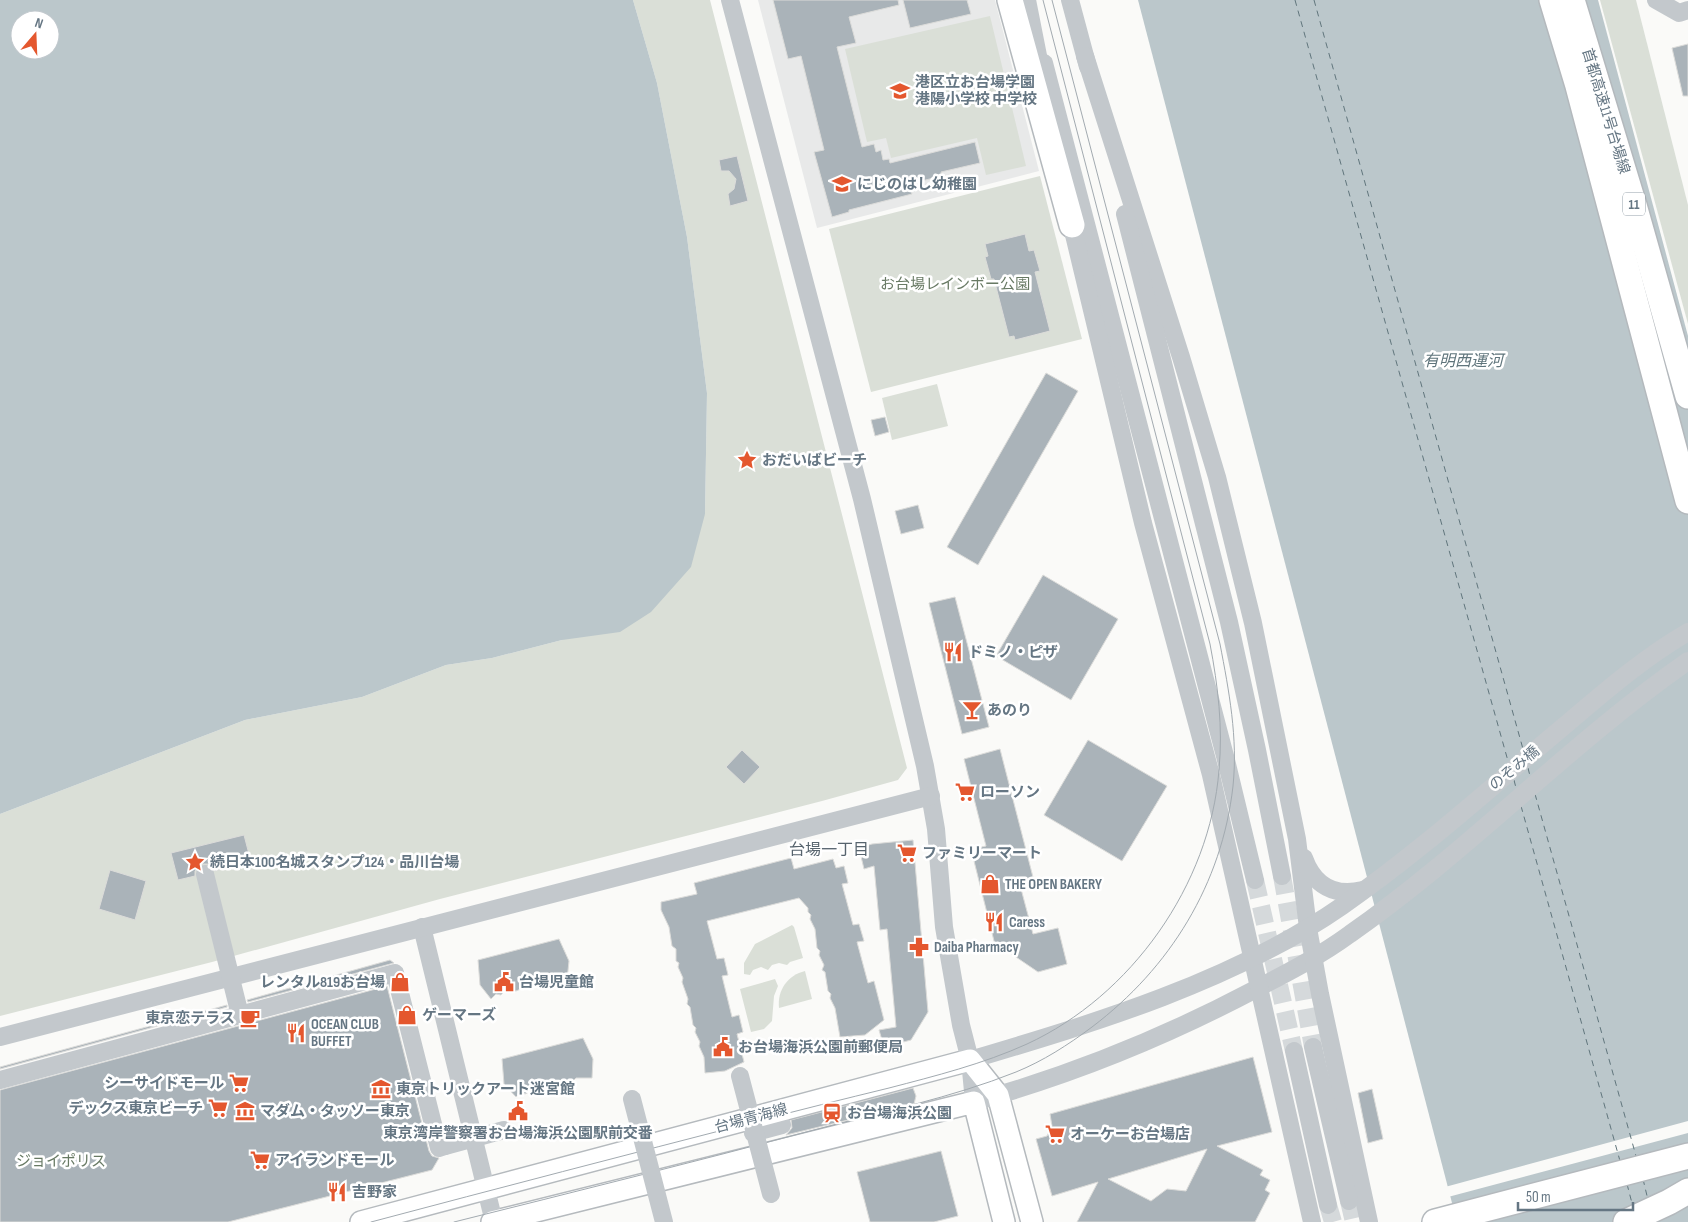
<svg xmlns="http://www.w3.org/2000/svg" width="1688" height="1222" font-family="'Sofia Sans Condensed','Noto Sans JP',sans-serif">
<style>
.built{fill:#e8e9e9}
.green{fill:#dadfd7}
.water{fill:#bbc7cb;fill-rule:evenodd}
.pier{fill:#fafaf8}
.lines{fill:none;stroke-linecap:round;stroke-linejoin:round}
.ferry{stroke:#60757c;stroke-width:1;stroke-dasharray:6 5;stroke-linecap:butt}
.building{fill:#aab3b9;stroke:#dcdcda;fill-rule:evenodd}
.minor-tunnel{stroke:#d5d9db;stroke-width:18;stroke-dasharray:18 9;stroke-linecap:butt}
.major-casing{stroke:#b5babe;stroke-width:24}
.highway-casing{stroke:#b4b9bd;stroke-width:28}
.minor{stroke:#c3c8cc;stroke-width:18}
.major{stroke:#fff;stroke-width:21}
.highway{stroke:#fff;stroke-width:25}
.tram{stroke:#a2aab0;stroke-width:1}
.minor-bridge{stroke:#c3c8cc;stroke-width:18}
.labels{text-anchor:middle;stroke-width:5;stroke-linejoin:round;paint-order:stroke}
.shield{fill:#fff;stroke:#939fa8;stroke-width:1}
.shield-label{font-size:14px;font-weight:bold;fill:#657683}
.poi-label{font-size:15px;font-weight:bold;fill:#657683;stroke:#fff;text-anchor:start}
.street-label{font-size:15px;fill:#657683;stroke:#fff}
.park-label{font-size:15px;fill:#687a64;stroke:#fff}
.water-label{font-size:16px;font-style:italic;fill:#60757c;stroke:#fff}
.neighbourhood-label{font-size:16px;fill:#57646e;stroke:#fff}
</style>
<rect width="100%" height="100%" fill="#fafaf8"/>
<path class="built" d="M 758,0 L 995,0 L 1039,171 L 817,228 Z"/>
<g class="green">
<path d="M 633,0 L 710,0 L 907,768 L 898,780 L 822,801 L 440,899 L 212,962 L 0,1016 L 0,814 L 245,720 L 362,697 L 446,665 L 492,658 L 562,640 L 705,514 L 707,393 L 687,237 L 657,83 Z"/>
<path d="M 1600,0 L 1636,0 L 1688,205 L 1688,324 Z"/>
<path d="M 990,16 L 1026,166 L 986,175 L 977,138 L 891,158 L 886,138 L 867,142 L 845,49 Z"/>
<path d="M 1040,176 L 1082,339 L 871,392 L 829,229 Z"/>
<path d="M 937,384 L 948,426 L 892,440 L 882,398 Z"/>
<path d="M 792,925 L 794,927 L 803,958 L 790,962 L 787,965 L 779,963 L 772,965 L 768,970 L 761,967 L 753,970 L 750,975 L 744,974 L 744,963 L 755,944 Z"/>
<path d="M 805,971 L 812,999 L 779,1008 C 777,990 788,975 805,971 Z"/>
<path d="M 775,979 L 778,986 L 774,996 L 772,1021 L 764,1029 L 751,1032 L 740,989 Z"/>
</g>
<g class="water">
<path d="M 0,0 L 633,0 L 657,83 L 687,237 L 707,393 L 705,514 L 691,567 L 651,612 L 620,632 L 562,640 L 492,658 L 446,665 L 362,697 L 245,720 L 0,814 ZM 20,20 L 50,20 L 50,50 L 20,50 Z"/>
<path d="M 1138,0 L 1598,0 L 1688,336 L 1688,1222 L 1457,1222 Z"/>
</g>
<path class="pier" d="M 1688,1121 L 1688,1133 L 1448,1197 L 1445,1187 Z"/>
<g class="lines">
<g class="ferry">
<path d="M 1295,0 L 1508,761"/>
<path d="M 1314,0 L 1523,749"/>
<path d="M 1528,768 L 1530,776"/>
<path d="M 1514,780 L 1516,788"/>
<path d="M 1535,794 L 1636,1156"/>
<path d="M 1521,806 L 1620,1161"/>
<path d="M 1643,1179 L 1648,1200"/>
<path d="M 1627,1184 L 1633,1207"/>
</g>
</g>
<g class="building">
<path d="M 773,0 L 898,0 L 899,5 L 849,17 L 856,43 L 837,47 L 862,147 L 874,144 L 876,152 L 881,150 L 883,160 L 889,159 L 890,163 L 975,142 L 980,163 L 941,172 L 942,176 L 909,184 L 912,194 L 849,210 L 849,212 L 832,217 L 814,152 L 824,150 L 801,56 L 788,59 Z"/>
<path d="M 903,0 L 967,0 L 971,14 L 910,28 Z"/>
<path d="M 1688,44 L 1688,96 L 1683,96 L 1672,48 Z"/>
<path d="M 737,156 L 748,201 L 730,206 L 728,194 L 734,189 L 736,179 L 729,171 L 721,171 L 719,160 Z"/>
<path d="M 1025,234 L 1029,251 L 1034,250 L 1040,271 L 1035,272 L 1050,331 L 1015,340 L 1014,336 L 1009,337 L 994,279 L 991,279 L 985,257 L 988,256 L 985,244 Z"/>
<path d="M 1046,373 L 1078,391 L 978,565 L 947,547 Z"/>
<path d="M 885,417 L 889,432 L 875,436 L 871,420 Z"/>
<path d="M 918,505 L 924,528 L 901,534 L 895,511 Z"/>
<path d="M 1043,575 L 1118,619 L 1071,700 L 996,656 Z"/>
<path d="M 955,597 L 989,727 L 962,734 L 929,603 Z"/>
<path d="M 1088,740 L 1167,786 L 1122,861 L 1044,815 Z"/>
<path d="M 1000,749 L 1034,881 L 1020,885 L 1033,934 L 1058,928 L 1067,964 L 1038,972 L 1010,953 L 997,953 L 971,849 L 986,846 L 964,759 Z"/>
<path d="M 742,750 L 760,767 L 744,784 L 726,767 Z"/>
<path d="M 244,835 L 250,858 L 238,861 L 237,865 L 215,871 L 208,864 L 202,864 L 195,871 L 195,876 L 178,880 L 171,853 Z"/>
<path d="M 913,840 L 928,1012 L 911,1040 L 884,1047 L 879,1030 L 896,1027 L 887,929 L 880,930 L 874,866 L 864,869 L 859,848 L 872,844 Z"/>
<path d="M 791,858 L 794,869 L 833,859 L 836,868 L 844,866 L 848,883 L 842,884 L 853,925 L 859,924 L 864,941 L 857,942 L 868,983 L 874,981 L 884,1020 L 865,1035 L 840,1037 L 835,1008 L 830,998 L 831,994 L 828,991 L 825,972 L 822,970 L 824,965 L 819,955 L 820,951 L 817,948 L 815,929 L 810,919 L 811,915 L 808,912 L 808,908 L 799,898 L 707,921 L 717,959 L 724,958 L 728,975 L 722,976 L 732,1017 L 739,1015 L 743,1032 L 737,1034 L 744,1062 L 725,1071 L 705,1073 L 704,1057 L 699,1046 L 700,1042 L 695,1032 L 696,1028 L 693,1025 L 690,1007 L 687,1004 L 688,999 L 682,982 L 683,978 L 678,967 L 679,963 L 676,961 L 676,949 L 672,946 L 669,927 L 661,910 L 661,902 L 697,894 L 694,883 Z"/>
<path d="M 110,870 L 146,881 L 135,920 L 99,909 Z"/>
<path d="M 559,939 L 569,961 L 567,980 L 552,979 L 549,983 L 536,984 L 533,987 L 528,986 L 516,991 L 504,992 L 501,995 L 496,994 L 491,999 L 480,985 L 478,960 Z"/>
<path d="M 390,960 L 394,963 L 248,1002 L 247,1000 Z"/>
<path d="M 387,986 L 429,1151 L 432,1156 L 439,1158 L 432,1170 L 228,1222 L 0,1222 L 0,1090 Z"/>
<path d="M 227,1005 L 227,1007 L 0,1069 L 0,1067 Z"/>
<path d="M 583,1038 L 593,1059 L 592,1078 L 576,1078 L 573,1081 L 560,1082 L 557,1086 L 552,1085 L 541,1090 L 536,1089 L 525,1094 L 520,1093 L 516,1097 L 504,1084 L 502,1059 Z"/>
<path d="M 1253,1057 L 1272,1132 L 1217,1146 L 1263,1170 L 1260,1175 L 1270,1180 L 1265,1190 L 1270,1193 L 1255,1222 L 1077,1222 L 1098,1182 L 1052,1196 L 1036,1139 L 1047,1136 L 1052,1126 L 1050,1114 ZM 1207,1149 L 1186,1191 L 1167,1189 L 1151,1201 L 1108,1179 Z"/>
<path d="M 913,1088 L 916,1096 L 914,1104 L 786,1135 L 792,1128 L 791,1120 Z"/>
<path d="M 1372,1089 L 1383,1139 L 1368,1143 L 1358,1093 Z"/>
<path d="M 941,1151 L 958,1216 L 934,1222 L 870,1222 L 857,1172 Z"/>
</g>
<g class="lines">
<g class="minor-tunnel">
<path d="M 1282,876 L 1313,1047"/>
<path d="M 1255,880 L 1294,1051"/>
<path d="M 1349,1201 L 1354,1222"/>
<path d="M 1328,1205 L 1333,1222"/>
</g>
<defs>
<g id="major">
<path d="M 361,1222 L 970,1060 L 998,1095 L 1032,1222"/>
<path d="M 492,1222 L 974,1102 L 1004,1222"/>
</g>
<g id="highway">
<path d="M 1010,0 L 1072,225"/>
<path d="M 1552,0 L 1578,86 L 1688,501"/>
<path d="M 1572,0 L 1634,205 L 1688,396"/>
<path d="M 1435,1222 L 1688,1156"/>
<path d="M 1626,1222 L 1669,1202 L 1688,1191"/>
</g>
</defs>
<use href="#major" class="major-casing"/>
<use href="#highway" class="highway-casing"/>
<g class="minor">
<path d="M 730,0 L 862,499 L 925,766 L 936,829 L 944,927 L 961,1025 L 970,1060 L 974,1102 C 1071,1075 1165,1037 1254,990 C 1287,973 1320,956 1350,934 C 1469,851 1569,744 1688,661"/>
<path d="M 1027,0 L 1042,76"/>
<path d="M 1070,0 L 1088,67"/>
<path d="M 1656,0 L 1679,13 L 1688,10"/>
<path d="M 1085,56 L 1181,357 L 1217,477 L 1253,623 L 1297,839 L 1308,928 L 1320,994 L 1369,1222"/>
<path d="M 1044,63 L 1225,756 L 1255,880"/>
<path d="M 1069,214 L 1143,523 L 1211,775 L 1312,1222"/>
<path d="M 1125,214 L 1229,622 L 1257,750 L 1282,876"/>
<path d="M 1304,858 C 1314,886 1335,897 1363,890"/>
<path d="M 422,927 L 494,1222"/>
<path d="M 0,1037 L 931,796"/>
<path d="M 1313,1047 L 1349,1201"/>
<path d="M 1294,1051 L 1328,1205"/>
<path d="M 970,1060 C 1095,1023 1234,981 1342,906 C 1420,852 1490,788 1563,727 C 1603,693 1643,658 1688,632"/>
<path d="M 0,1080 L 395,973 L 439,1148 L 445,1146"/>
<path d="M 753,1133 L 782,1125"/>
</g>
<use href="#major" class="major"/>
<use href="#highway" class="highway"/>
<g class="tram">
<path d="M 371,1222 C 499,1188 626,1155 754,1122 C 799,1110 844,1099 889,1088 C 935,1076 983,1064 1027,1044 C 1131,996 1210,885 1219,770 C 1223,727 1218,686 1210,644 L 1043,0"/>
<path d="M 454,1222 C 574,1192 694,1162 814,1130 C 881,1112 951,1098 1016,1072 C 1043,1061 1068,1045 1092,1027 C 1170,968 1222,884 1233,786 C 1238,738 1229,691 1220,644 L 1052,0"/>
</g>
<g class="minor-bridge">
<path d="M 205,874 L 240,1015"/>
<path d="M 740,1076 L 771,1194"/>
<path d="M 632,1099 L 664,1222"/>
<path d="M 445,1146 L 504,1130"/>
</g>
</g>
<defs>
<symbol id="school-bare" viewBox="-9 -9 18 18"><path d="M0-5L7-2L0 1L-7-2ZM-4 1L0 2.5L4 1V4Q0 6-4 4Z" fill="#e4572e" stroke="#fff" stroke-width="2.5" paint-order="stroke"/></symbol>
<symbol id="sight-bare" viewBox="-9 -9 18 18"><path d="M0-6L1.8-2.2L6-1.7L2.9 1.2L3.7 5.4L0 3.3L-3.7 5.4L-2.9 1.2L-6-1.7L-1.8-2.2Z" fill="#e4572e" stroke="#fff" stroke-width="2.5" paint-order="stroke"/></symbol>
<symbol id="restaurant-bare" viewBox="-9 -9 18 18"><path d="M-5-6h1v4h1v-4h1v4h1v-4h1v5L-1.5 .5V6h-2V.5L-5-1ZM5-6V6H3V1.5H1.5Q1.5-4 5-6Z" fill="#e4572e" stroke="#fff" stroke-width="2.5" paint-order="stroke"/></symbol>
<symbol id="bar-bare" viewBox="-9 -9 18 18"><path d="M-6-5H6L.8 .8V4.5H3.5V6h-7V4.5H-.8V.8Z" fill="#e4572e" stroke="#fff" stroke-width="2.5" paint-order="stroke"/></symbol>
<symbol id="supermarket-bare" viewBox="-9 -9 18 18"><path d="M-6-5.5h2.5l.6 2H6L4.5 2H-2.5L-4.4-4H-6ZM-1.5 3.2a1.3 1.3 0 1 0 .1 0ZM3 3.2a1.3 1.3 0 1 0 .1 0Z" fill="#e4572e" stroke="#fff" stroke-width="2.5" paint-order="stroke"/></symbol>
<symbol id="shop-bare" viewBox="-9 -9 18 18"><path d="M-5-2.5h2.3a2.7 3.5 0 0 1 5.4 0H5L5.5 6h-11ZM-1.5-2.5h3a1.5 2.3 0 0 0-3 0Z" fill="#e4572e" stroke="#fff" stroke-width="2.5" paint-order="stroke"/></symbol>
<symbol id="pharmacy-bare" viewBox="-9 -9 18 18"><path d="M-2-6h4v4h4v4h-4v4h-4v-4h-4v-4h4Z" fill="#e4572e" stroke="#fff" stroke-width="2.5" paint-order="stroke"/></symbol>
<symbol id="civic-bare" viewBox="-9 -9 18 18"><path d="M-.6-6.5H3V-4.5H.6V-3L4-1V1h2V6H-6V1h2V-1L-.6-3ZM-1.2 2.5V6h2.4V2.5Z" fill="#e4572e" stroke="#fff" stroke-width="2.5" paint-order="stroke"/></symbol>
<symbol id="cafe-bare" viewBox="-9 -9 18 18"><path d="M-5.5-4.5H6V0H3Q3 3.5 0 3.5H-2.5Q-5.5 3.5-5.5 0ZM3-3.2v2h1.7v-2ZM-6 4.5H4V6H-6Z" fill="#e4572e" stroke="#fff" stroke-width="2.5" paint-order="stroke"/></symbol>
<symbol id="museum-bare" viewBox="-9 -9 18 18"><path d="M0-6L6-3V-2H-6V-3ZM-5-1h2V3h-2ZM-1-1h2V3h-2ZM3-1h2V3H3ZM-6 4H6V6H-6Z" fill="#e4572e" stroke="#fff" stroke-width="2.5" paint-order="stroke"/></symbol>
<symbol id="station-bare" viewBox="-9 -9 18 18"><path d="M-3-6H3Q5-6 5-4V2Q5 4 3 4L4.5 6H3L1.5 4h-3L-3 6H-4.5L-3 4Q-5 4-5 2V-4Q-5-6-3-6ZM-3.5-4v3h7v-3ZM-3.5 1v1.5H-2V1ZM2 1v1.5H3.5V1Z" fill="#e4572e" stroke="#fff" stroke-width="2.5" paint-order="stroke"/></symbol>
</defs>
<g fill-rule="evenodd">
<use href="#school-bare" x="886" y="77" width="28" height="28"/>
<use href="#school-bare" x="828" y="170" width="28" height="28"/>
<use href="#sight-bare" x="733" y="446" width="28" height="28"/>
<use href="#restaurant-bare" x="939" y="638" width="28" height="28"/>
<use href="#bar-bare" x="958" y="696" width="28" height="28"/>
<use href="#supermarket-bare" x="951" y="778" width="28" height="28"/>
<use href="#supermarket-bare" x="893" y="839" width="28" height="28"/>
<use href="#sight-bare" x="181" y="848" width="28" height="28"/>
<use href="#shop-bare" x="976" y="870" width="28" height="28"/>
<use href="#restaurant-bare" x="980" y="908" width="28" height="28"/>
<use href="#pharmacy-bare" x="905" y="933" width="28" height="28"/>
<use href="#shop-bare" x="386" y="968" width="28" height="28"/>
<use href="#civic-bare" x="490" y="968" width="28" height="28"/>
<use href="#shop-bare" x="393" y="1001" width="28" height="28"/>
<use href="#cafe-bare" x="236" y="1004" width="28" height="28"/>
<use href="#restaurant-bare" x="282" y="1019" width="28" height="28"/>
<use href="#civic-bare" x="709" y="1033" width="28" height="28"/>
<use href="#supermarket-bare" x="225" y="1069" width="28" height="28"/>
<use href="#museum-bare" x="367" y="1075" width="28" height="28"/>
<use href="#supermarket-bare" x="204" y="1094" width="28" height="28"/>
<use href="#museum-bare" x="231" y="1097" width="28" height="28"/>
<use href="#civic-bare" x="504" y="1097" width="28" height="28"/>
<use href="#station-bare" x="818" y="1099" width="28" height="28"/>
<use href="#supermarket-bare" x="1041" y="1120" width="28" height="28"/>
<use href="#supermarket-bare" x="246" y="1146" width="28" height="28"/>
<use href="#restaurant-bare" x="323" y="1178" width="28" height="28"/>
</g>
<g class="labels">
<rect class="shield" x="1623" y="192.5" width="22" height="23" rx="4"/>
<g class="shield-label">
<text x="1634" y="209">11</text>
</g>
<g class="poi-label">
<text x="915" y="87">港区立お台場学園<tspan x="915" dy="17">港陽小学校 中学校</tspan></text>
<text x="857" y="189">にじのはし幼稚園</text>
<text x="762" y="465">おだいばビーチ</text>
<text x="968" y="657">ドミノ・ピザ</text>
<text x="987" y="715">あのり</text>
<text x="980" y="797">ローソン</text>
<text x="922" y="858">ファミリーマート</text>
<text x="210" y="867">続日本100名城スタンプ124・品川台場</text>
<text x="1005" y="889">THE OPEN BAKERY</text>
<text x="1009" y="927">Caress</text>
<text x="934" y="952">Daiba Pharmacy</text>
<text x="385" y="987" text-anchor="end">レンタル819お台場</text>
<text x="519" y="987">台場児童館</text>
<text x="422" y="1020">ゲーマーズ</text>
<text x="235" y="1023" text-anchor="end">東京恋テラス</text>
<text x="311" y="1029">OCEAN CLUB<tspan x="311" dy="17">BUFFET</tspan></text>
<text x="738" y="1052">お台場海浜公園前郵便局</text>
<text x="224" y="1088" text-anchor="end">シーサイドモール</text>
<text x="396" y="1094">東京トリックアート迷宮館</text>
<text x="203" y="1113" text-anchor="end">デックス東京ビーチ</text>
<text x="260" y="1116">マダム・タッソー東京</text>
<text x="847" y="1118">お台場海浜公園</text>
<text x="518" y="1138" text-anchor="middle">東京湾岸警察署お台場海浜公園駅前交番</text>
<text x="1070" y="1139">オーケーお台場店</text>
<text x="275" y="1165">アイランドモール</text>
<text x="352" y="1197">吉野家</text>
</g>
<g class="street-label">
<text transform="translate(1606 111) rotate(73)" y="5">首都高速11号台場線</text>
<text transform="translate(1514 768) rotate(-40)" y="5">のぞみ橋</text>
<text transform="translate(751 1118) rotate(-15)" y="5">台場青海線</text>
</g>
<g class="park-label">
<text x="955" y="289">お台場レインボー公園</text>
<text x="61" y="1166">ジョイポリス</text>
</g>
<g class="water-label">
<text x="1463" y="366">有明西運河</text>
</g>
<g class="neighbourhood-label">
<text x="829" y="855">台場一丁目</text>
</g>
</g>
<g transform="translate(35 35) rotate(19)"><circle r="24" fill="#ffffff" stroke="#c1c8cd"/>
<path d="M0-4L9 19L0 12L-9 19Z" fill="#e4572e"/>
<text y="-8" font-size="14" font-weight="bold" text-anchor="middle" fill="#657683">N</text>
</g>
<path d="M1518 1202v8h115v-8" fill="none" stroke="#657683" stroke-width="2.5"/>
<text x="1526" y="1202" font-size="15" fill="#657683" stroke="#ffffff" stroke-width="4" paint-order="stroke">50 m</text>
</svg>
